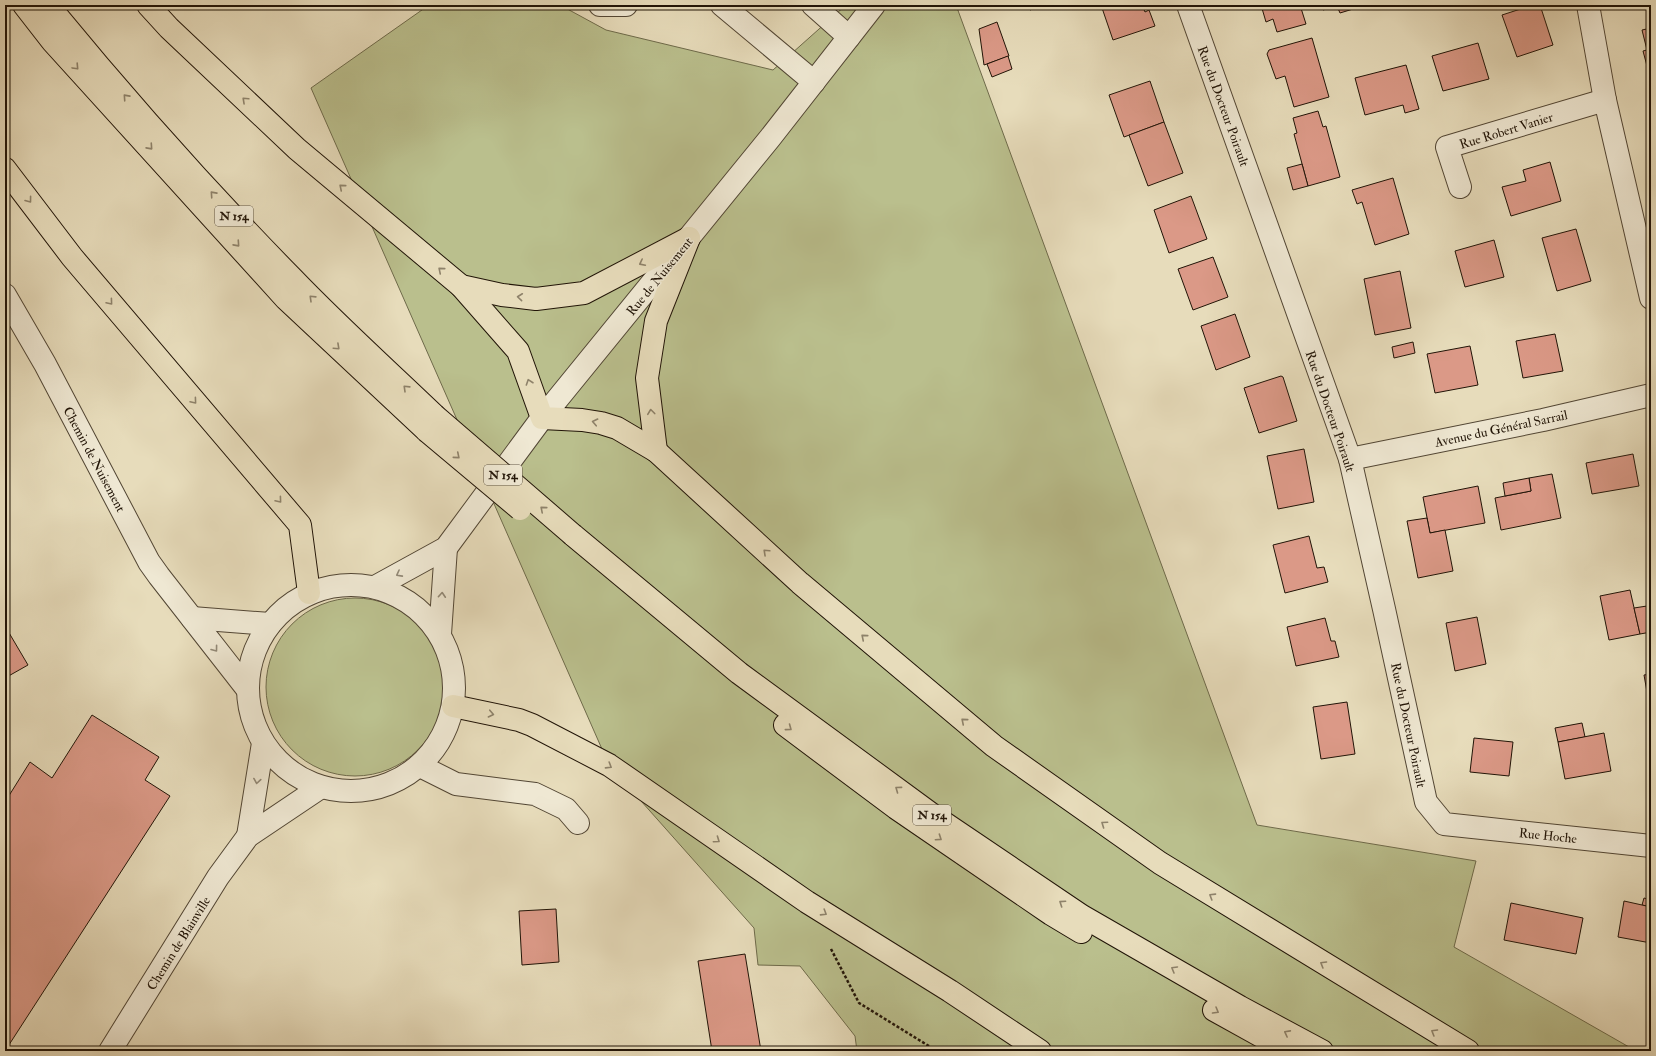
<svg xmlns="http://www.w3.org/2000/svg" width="1656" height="1056" font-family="'IM FELL Double Pica',serif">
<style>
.green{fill:#babf8d;stroke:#6e6a4a}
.building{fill:#db9987;stroke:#211407}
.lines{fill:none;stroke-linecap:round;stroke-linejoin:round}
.minor-casing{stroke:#524634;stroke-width:24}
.major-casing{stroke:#211407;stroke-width:24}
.path{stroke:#211407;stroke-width:2.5;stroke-dasharray:3 2;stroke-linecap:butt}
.minor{stroke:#efe8d3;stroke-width:22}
.major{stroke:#e7dcbb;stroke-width:22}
.major-bridge-casing{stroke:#211407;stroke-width:24;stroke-linecap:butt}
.major-bridge{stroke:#e7dcbb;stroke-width:22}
.oneway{stroke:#8e826a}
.oneway2{stroke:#928977}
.labels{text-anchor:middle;stroke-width:3;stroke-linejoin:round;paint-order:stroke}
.shield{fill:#efe8d3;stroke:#5f5444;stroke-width:1}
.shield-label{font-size:12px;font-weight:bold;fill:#211407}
.street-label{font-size:13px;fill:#211407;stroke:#efe8d3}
</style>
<rect width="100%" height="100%" fill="#e7dcbb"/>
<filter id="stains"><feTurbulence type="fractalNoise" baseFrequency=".005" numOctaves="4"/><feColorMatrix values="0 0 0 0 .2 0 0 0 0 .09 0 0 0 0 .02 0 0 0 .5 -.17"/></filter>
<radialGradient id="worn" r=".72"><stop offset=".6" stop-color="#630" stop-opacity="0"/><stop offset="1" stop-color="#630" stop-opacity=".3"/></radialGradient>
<g class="green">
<path d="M 429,5 L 560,5 L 606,30 L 773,70 L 846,5 L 956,5 L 1257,825 L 1476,861 L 1454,947 L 1636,1051 L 857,1051 L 855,1036 L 800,966 L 758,965 L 754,928 L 609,765 L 311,88 Z"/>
<circle cx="355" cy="687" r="89"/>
</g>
<g class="building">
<path d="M 1029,5 L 1041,5 L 1042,6 L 1030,10 Z"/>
<path d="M 1101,5 L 1142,5 L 1145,12 L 1149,10 L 1155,26 L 1113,40 Z"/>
<path d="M 1261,5 L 1300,5 L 1306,24 L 1277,32 L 1273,19 L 1266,22 Z"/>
<path d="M 1321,5 L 1366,5 L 1340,13 L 1337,6 L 1323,10 Z"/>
<path d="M 1533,5 L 1540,5 L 1553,45 L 1517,57 L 1502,15 Z"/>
<path d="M 997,22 L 1009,56 L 984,65 L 979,29 Z"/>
<path d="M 1651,28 L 1651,81 L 1643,51 L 1647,50 L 1642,30 Z"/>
<path d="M 1312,38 L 1329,97 L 1294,107 L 1285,76 L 1276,79 L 1267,54 L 1269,50 Z"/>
<path d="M 1478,43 L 1489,79 L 1443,91 L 1432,56 Z"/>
<path d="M 1008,56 L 1012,69 L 992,77 L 987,64 Z"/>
<path d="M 1406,65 L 1419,109 L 1405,113 L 1403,105 L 1365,115 L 1355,78 Z"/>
<path d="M 1150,81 L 1164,122 L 1124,137 L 1109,95 Z"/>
<path d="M 1318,111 L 1323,127 L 1326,126 L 1340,177 L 1308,186 L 1294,134 L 1297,133 L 1293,118 Z"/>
<path d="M 1164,122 L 1183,173 L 1148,186 L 1129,135 Z"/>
<path d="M 1550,162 L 1561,201 L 1511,216 L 1502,187 L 1526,181 L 1523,170 Z"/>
<path d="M 1302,164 L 1308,186 L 1293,190 L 1287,168 Z"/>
<path d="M 1393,178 L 1409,234 L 1375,245 L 1362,202 L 1357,204 L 1352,190 Z"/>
<path d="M 1191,196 L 1207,239 L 1169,253 L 1154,210 Z"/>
<path d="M 1576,229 L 1591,281 L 1557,291 L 1542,238 Z"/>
<path d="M 1494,240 L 1504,277 L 1465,287 L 1455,251 Z"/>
<path d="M 1213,257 L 1228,297 L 1193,310 L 1178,269 Z"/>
<path d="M 1400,271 L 1411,328 L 1375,335 L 1364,279 Z"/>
<path d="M 1235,314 L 1250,357 L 1216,370 L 1201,326 Z"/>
<path d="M 1555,334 L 1563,371 L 1523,378 L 1516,341 Z"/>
<path d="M 1413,342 L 1415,353 L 1394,358 L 1392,347 Z"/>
<path d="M 1470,346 L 1478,385 L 1435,393 L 1427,354 Z"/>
<path d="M 1281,376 L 1283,377 L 1297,421 L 1259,433 L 1244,388 Z"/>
<path d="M 1304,449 L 1314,502 L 1278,509 L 1267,456 Z"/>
<path d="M 1633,454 L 1639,486 L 1592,494 L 1586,463 Z"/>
<path d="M 1552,474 L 1561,518 L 1501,530 L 1495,498 L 1531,491 L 1529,478 Z"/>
<path d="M 1529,478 L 1531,491 L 1505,496 L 1503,483 Z"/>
<path d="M 1478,486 L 1485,523 L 1430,533 L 1423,497 Z"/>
<path d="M 1427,518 L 1430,533 L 1445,530 L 1453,571 L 1418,578 L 1407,521 Z"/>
<path d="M 1651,523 L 1651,537 L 1649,524 Z"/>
<path d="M 1309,536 L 1317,568 L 1324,567 L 1328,582 L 1285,593 L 1273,545 Z"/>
<path d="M 1630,590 L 1640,634 L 1609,640 L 1600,596 Z"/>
<path d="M 1647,606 L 1651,632 L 1640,634 L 1634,608 Z"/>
<path d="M 1477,617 L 1486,664 L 1455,671 L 1446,623 Z"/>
<path d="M 1325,618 L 1331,641 L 1335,641 L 1339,657 L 1296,666 L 1287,627 Z"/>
<path d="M 5,626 L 28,665 L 5,678 Z"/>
<path d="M 1651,674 L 1651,709 L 1650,709 L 1644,675 Z"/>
<path d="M 1347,702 L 1355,754 L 1321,759 L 1313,707 Z"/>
<path d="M 92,715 L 159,757 L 145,780 L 170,796 L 5,1051 L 5,802 L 30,762 L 52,778 Z"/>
<path d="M 1582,723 L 1585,737 L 1558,742 L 1555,728 Z"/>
<path d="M 1604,733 L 1611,771 L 1565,779 L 1558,742 Z"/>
<path d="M 1474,738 L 1513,742 L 1509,776 L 1470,772 Z"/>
<path d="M 1644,898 L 1651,900 L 1651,907 L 1642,905 Z"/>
<path d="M 1624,901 L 1651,907 L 1651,943 L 1618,937 Z"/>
<path d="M 1511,903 L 1583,918 L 1576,954 L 1504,940 Z"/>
<path d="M 556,909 L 559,962 L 522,965 L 519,911 Z"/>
<path d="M 745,954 L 761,1051 L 712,1051 L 698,961 Z"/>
</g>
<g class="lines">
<defs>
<g id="minor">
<path d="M 600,5 L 626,5"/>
<path d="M 722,5 L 814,82"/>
<path d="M 813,5 L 849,37"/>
<path d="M 1188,5 L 1350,459 L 1384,609 L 1426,802 L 1444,824 L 1651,846"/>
<path d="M 1588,5 L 1605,100 L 1651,298"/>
<path d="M 1460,187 L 1447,147 L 1605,100"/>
<path d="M 5,295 L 45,364 L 149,562 L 159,576 L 248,690"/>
<path d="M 1350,459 L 1543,420 L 1651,395"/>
<circle cx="351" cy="688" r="103"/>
<path d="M 375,587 L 446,548 L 542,418 L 770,138 L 874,5"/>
<path d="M 192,618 L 270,624"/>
<path d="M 440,634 L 446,548"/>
<path d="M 420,766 L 456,784 L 535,794 L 566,809 L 578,823"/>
<path d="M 248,836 L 263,743"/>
<path d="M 110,1051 L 218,877 L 248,836 L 321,787"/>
</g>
<g id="major">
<path d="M 24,5 L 52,41 L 286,299 L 427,431"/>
<path d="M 48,5 C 125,99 207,191 292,278 C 338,326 387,370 434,415"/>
<path d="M 148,5 L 169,28 L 297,149 L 461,286 L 518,351 L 542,418 L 582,420 L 601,423 L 617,428 L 656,451 L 800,583 L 994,746 L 1160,863 L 1468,1051"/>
<path d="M 5,169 L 72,257 L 300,525 L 309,593"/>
<path d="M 461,286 L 502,295 L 536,299 L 584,293 L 689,238"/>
<path d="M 656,451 L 647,378 L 656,321 L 689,238"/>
<path d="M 573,535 L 739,673 L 934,816 L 1082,916 L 1240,1007 L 1322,1051"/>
<path d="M 453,706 L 519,720 L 532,725 L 609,765 L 807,902 L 950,991 L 1040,1051"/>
<path d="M 785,725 L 896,808 L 1051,914 L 1081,932"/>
<path d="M 1214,1010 L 1288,1051"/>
</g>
</defs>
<use href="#minor" class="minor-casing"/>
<use href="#major" class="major-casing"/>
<path class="path" d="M 831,949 L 859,1003 L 937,1051"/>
<use href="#minor" class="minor"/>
<use href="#major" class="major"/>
<defs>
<g id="major-bridge">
<path d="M 434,415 L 573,535"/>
<path d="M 427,431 L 520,509"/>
</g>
</defs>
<use href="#major-bridge" class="major-bridge-casing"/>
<use href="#major-bridge" class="major-bridge"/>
</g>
<defs><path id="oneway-chevron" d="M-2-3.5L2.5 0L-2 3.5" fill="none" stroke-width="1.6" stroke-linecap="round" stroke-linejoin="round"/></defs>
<g class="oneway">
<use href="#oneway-chevron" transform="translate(76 67) rotate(47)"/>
<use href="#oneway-chevron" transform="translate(126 97) rotate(-132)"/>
<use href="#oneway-chevron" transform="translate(245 100) rotate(-137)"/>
<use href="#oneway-chevron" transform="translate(150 147) rotate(48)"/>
<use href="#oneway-chevron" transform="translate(342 187) rotate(-140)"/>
<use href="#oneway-chevron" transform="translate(213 194) rotate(-132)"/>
<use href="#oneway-chevron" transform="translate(29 200) rotate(53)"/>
<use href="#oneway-chevron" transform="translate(237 244) rotate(48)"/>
<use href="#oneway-chevron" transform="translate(642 263) rotate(153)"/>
<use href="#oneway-chevron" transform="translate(441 270) rotate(-140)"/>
<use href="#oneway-chevron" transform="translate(520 297) rotate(-174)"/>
<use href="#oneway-chevron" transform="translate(312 298) rotate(-136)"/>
<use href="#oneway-chevron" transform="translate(110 302) rotate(50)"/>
<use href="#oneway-chevron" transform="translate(337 347) rotate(43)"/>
<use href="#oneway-chevron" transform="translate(529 382) rotate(-109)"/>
<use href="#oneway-chevron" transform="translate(406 388) rotate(-136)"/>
<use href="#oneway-chevron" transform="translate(194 401) rotate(50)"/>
<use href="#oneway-chevron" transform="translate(651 412) rotate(-97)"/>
<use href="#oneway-chevron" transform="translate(595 422) rotate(-168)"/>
<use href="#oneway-chevron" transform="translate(457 456) rotate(40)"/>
<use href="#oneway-chevron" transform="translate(279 500) rotate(50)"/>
<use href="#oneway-chevron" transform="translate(543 509) rotate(-139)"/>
<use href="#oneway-chevron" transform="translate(766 552) rotate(-137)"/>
<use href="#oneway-chevron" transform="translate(864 637) rotate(-140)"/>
<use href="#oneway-chevron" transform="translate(491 714) rotate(12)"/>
<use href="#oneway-chevron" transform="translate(964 721) rotate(-140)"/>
<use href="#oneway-chevron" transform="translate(789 728) rotate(37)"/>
<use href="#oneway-chevron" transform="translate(609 766) rotate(32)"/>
<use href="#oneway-chevron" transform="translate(898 789) rotate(-144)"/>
<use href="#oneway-chevron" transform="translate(1104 824) rotate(-145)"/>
<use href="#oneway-chevron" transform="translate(939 838) rotate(34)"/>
<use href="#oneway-chevron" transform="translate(717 840) rotate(35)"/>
<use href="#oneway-chevron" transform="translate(1212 896) rotate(-148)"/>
<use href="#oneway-chevron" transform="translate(1062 903) rotate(-146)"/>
<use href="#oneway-chevron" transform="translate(824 913) rotate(32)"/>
<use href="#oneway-chevron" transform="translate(1323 964) rotate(-149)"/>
<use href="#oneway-chevron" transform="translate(1174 969) rotate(-150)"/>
<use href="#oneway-chevron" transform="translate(1216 1011) rotate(30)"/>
<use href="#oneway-chevron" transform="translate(1434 1032) rotate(-149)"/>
<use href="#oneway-chevron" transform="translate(1287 1033) rotate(-152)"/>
</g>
<g class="oneway2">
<use href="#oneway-chevron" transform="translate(399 574) rotate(152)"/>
<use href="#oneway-chevron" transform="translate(442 595) rotate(-86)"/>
<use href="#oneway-chevron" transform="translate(215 649) rotate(53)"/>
<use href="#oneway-chevron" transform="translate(257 781) rotate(99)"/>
</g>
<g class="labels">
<g class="shield">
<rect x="215" y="206" width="38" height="20" rx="3"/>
<rect x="484" y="465" width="38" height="20" rx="3"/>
<rect x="913" y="805" width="38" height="20" rx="3"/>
</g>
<g class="shield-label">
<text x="234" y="220">N 154</text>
<text x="503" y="479">N 154</text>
<text x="932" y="819">N 154</text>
</g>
<g class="street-label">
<text transform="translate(1224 106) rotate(70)" y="5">Rue du Docteur Poirault</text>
<text transform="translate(1506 130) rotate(-17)" y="5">Rue Robert Vanier</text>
<text transform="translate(659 276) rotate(-51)" y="5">Rue de Nuisement</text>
<text transform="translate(1331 411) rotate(71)" y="5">Rue du Docteur Poirault</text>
<text transform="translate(1501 428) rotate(-12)" y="5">Avenue du Général Sarrail</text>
<text transform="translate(95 459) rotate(62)" y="5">Chemin de Nuisement</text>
<text transform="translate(1409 725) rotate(78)" y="5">Rue du Docteur Poirault</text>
<text transform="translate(1548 835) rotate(6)" y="5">Rue Hoche</text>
<text transform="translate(178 943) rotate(-58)" y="5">Chemin de Blainville</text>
</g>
</g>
<rect width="1656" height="1056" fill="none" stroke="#e7dcbb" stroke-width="20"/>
<rect x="6" y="6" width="1644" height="1044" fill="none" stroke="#211407" stroke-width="2"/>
<rect x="10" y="10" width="1636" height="1036" fill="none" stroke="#211407"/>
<rect width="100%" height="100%" filter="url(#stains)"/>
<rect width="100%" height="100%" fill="url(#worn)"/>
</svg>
